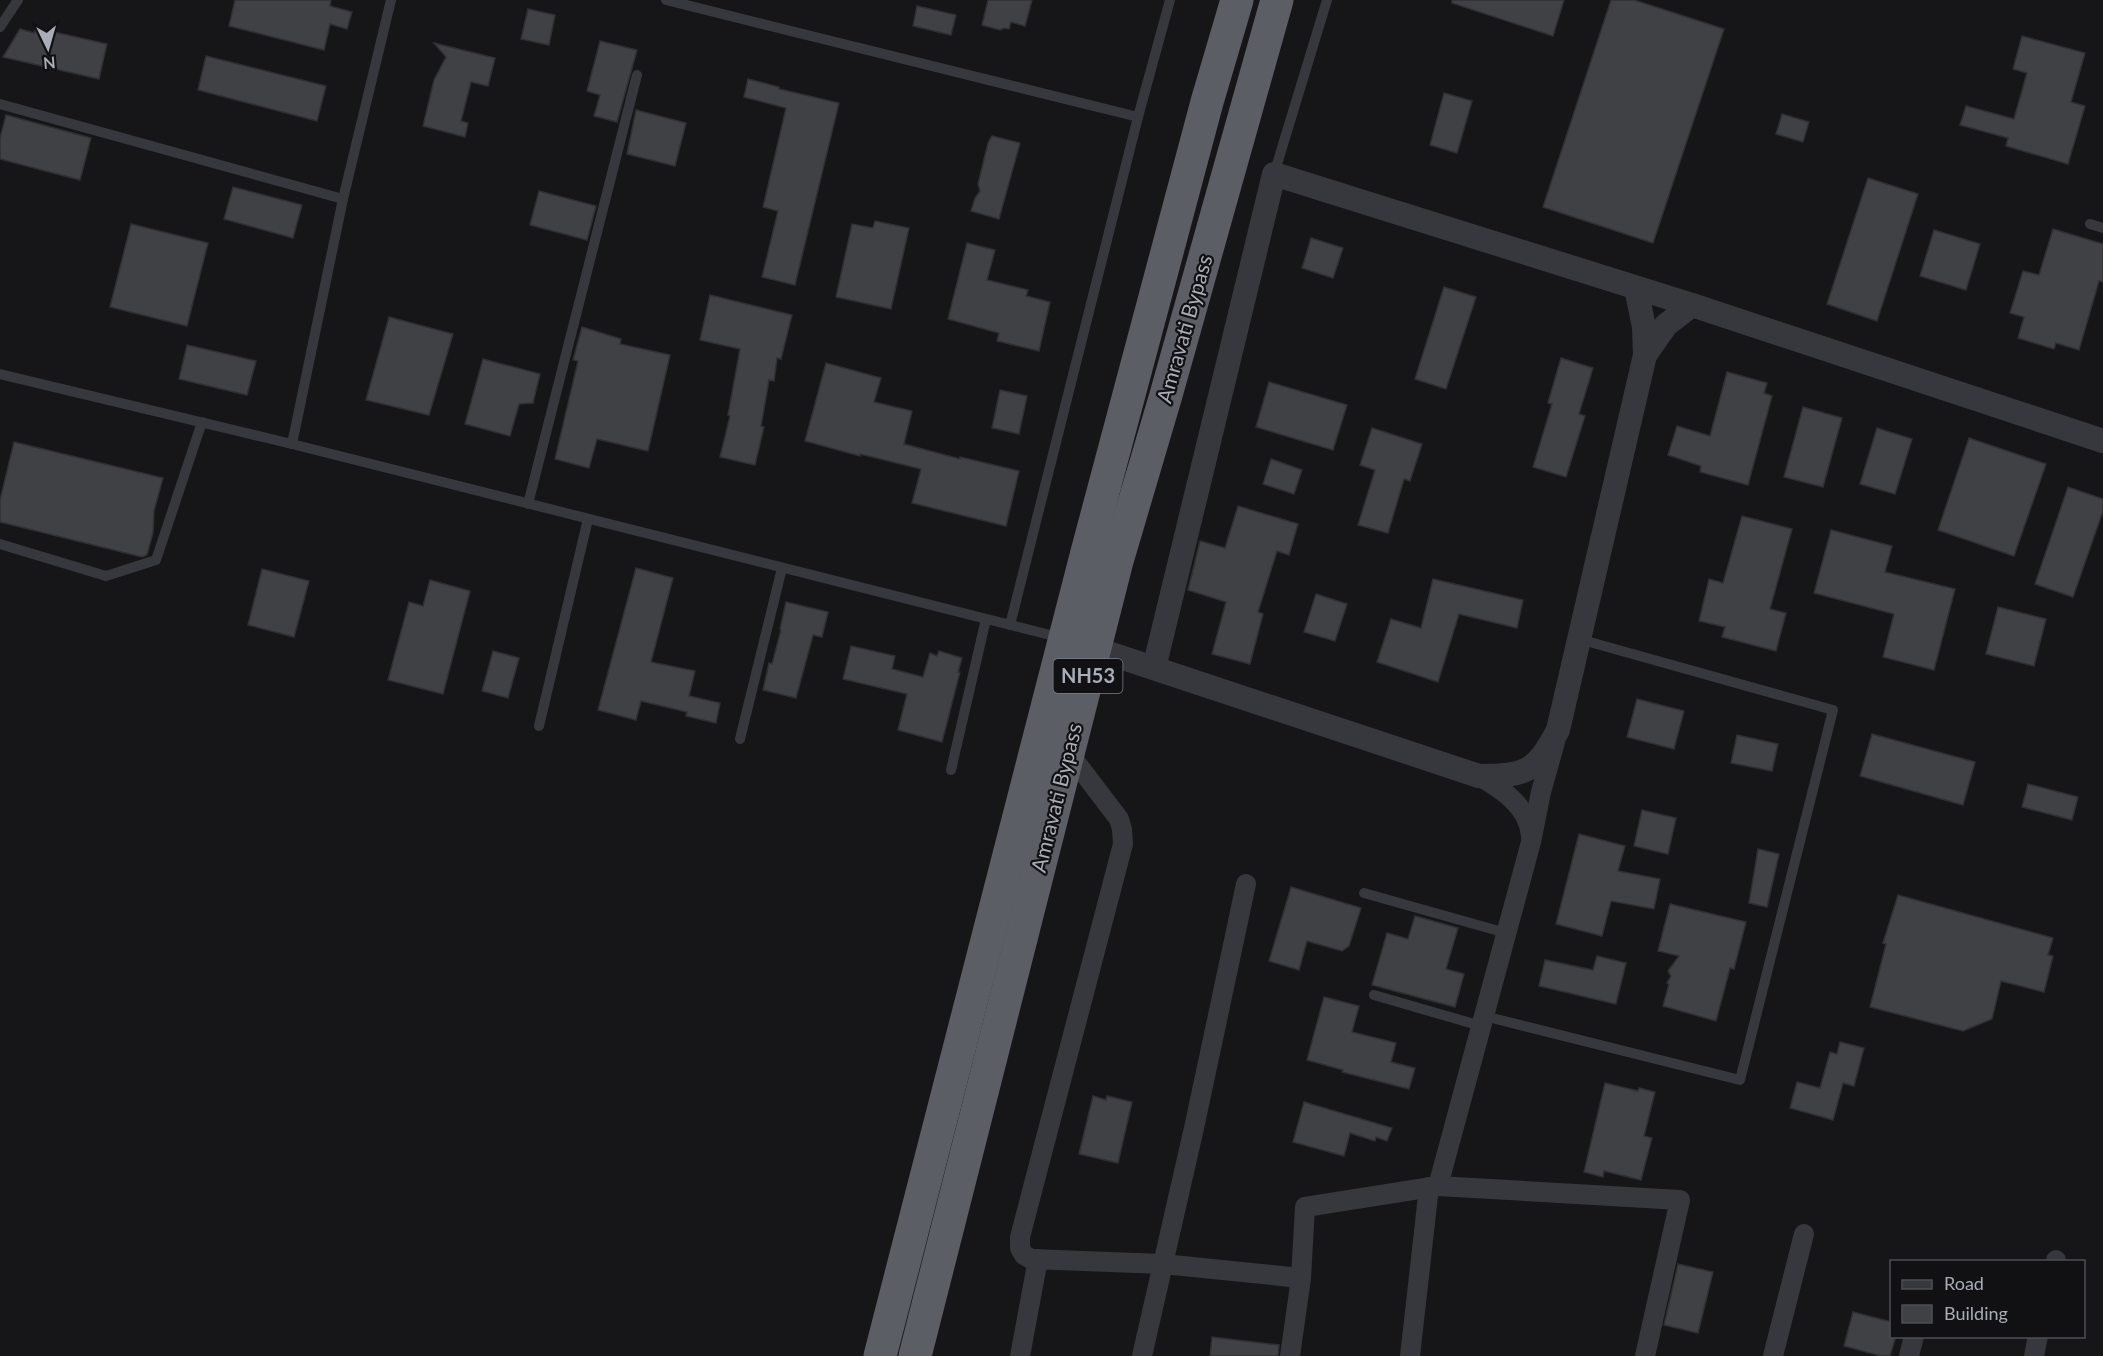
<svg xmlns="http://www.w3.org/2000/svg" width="2103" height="1356" font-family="Lato,sans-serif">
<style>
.building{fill:#404145;stroke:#303034;stroke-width:1.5}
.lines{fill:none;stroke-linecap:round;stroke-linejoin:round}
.service{stroke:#37383d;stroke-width:10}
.minor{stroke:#37383d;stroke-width:20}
.tertiary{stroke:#37383d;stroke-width:24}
.trunk{stroke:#5b5e65;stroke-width:33}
.labels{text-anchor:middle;stroke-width:4.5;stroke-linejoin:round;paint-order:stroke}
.shield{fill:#111113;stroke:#7b7e86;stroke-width:1.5}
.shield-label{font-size:20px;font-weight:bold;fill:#a8adb8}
.street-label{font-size:21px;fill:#a8adb8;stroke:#111113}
</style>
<rect width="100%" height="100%" fill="#161618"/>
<g class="building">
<path d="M 235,0 L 331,0 L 330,6 L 352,12 L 347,29 L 330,24 L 324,50 L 229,26 Z"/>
<path d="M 988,0 L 1032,0 L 1025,26 L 1011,22 L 1009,29 L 1004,28 L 1000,30 L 982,25 Z"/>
<path d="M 1452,0 L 1564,0 L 1553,36 L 1452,3 Z"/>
<path d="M 1611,0 L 1634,0 L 1724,29 L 1653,243 L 1543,207 Z"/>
<path d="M 917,6 L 956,15 L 951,35 L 913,26 Z"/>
<path d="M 528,9 L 555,15 L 549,45 L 521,39 Z"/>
<path d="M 36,28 L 107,44 L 99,79 L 3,57 L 20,29 L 34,33 Z"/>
<path d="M 2022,36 L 2085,53 L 2071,102 L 2085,106 L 2068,164 L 2006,146 L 2008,138 L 1960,125 L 1966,106 L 2014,119 L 2027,73 L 2013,69 Z"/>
<path d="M 600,41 L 637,50 L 617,122 L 594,116 L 600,95 L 587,91 Z"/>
<path d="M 434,43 L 495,58 L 488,86 L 471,82 L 461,121 L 468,123 L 465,137 L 423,126 L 434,80 L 446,57 Z"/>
<path d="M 206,56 L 326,86 L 317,121 L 198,90 Z"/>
<path d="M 748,79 L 779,87 L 779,89 L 839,103 L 795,285 L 762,277 L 778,211 L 763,207 L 786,108 L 744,97 Z"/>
<path d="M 1444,93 L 1472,101 L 1457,153 L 1430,145 Z"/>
<path d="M 636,110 L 686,123 L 675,166 L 627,154 Z"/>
<path d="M 1782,114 L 1809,122 L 1803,142 L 1776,134 Z"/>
<path d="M 6,115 L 91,138 L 80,180 L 0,159 L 0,138 Z"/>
<path d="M 992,136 L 1020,143 L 999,219 L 971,211 L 975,198 L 980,191 L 978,184 L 988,143 Z"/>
<path d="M 1868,178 L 1918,194 L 1877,321 L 1827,304 Z"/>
<path d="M 233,187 L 302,205 L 293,238 L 224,219 Z"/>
<path d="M 539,191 L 596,206 L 587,240 L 530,225 Z"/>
<path d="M 875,221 L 909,228 L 891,309 L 836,297 L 852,224 L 873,228 Z"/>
<path d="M 131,224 L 208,243 L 187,326 L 110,307 Z"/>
<path d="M 2053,229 L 2103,244 L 2103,282 L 2099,281 L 2079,350 L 2056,343 L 2054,349 L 2018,338 L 2024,317 L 2010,313 L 2023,271 L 2039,275 Z"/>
<path d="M 1934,230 L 1980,244 L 1966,290 L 1920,276 Z"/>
<path d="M 1311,238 L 1343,248 L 1333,278 L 1302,268 Z"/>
<path d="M 967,243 L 995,250 L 987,280 L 1028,290 L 1026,296 L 1050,302 L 1039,351 L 997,341 L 999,333 L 948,319 Z"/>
<path d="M 1444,287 L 1476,297 L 1446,389 L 1415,379 Z"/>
<path d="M 710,295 L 792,315 L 781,359 L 777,358 L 774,381 L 769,380 L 761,426 L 764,427 L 755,465 L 720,457 L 730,416 L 728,415 L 740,349 L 700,340 Z"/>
<path d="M 389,317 L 453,334 L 429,415 L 366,400 Z"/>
<path d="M 582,327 L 621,339 L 620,344 L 670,355 L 648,451 L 597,439 L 589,468 L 555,459 L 578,361 L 573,360 Z"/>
<path d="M 187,345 L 256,361 L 247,395 L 179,379 Z"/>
<path d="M 1561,358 L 1593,368 L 1579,414 L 1585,416 L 1566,477 L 1533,467 L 1552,404 L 1548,403 Z"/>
<path d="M 483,359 L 540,374 L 533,403 L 519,404 L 510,436 L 465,424 Z"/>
<path d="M 826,363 L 881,378 L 874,402 L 912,411 L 904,444 L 960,459 L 960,457 L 1019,471 L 1006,526 L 912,503 L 921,469 L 860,454 L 860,456 L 805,441 Z"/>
<path d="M 1727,372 L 1767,383 L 1764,393 L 1772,396 L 1748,485 L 1700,472 L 1701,466 L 1668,455 L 1677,426 L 1710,436 Z"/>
<path d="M 1269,382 L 1347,405 L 1333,450 L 1256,427 Z"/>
<path d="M 1000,390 L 1027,396 L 1019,434 L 992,428 Z"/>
<path d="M 1803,407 L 1842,418 L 1823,487 L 1784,477 Z"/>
<path d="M 1372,428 L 1422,444 L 1410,481 L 1404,479 L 1388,533 L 1358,525 L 1375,470 L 1360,465 Z"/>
<path d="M 1877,428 L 1912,439 L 1895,494 L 1860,484 Z"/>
<path d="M 1969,438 L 2046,464 L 2014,556 L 1938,530 Z"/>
<path d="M 14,442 L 163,478 L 154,511 L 153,533 L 147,555 L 142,557 L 0,522 L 0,500 Z"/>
<path d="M 1271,459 L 1302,470 L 1294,494 L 1263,484 Z"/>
<path d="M 2068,487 L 2103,499 L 2103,511 L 2073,597 L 2035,584 Z"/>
<path d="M 1238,506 L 1298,524 L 1289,555 L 1277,551 L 1258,612 L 1263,614 L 1250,664 L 1212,654 L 1226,602 L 1188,590 L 1200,541 L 1225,548 Z"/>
<path d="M 1742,516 L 1792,529 L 1770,609 L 1786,613 L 1776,651 L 1722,637 L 1725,627 L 1699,621 L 1709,579 L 1723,583 Z"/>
<path d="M 1831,530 L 1892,546 L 1885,572 L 1955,589 L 1934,670 L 1883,657 L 1894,614 L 1814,593 Z"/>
<path d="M 636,568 L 673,578 L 651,662 L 695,671 L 689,696 L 720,703 L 716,723 L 686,716 L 687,712 L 641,701 L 636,720 L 598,710 Z"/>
<path d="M 262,569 L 309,581 L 294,637 L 248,625 Z"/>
<path d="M 1433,579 L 1523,600 L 1517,628 L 1459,614 L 1438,682 L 1377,662 L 1391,619 L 1421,628 Z"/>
<path d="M 430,580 L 470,591 L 443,694 L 388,680 L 409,602 L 423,606 Z"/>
<path d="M 1316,594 L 1347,604 L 1335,641 L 1304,632 Z"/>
<path d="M 786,602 L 828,612 L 822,637 L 813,635 L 796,698 L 763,690 L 769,663 L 772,664 L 781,630 L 780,629 Z"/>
<path d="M 1998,607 L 2046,619 L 2034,666 L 1986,654 Z"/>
<path d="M 851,646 L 895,656 L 892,669 L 923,677 L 930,653 L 937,656 L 939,651 L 962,658 L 958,672 L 960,672 L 942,742 L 898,730 L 907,694 L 843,679 Z"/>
<path d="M 493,651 L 519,658 L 508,698 L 482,691 Z"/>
<path d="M 1637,699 L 1684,711 L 1674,749 L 1627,737 Z"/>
<path d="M 1872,734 L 1975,762 L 1963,805 L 1860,776 Z"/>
<path d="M 1737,735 L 1778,744 L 1772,771 L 1731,763 Z"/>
<path d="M 2028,784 L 2078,797 L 2072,820 L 2022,807 Z"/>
<path d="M 1642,810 L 1676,818 L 1668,854 L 1634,846 Z"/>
<path d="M 1579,834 L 1625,846 L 1618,871 L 1660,879 L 1654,909 L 1611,901 L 1602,936 L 1556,924 Z"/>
<path d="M 1758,849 L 1779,854 L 1767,907 L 1749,903 Z"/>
<path d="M 1291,887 L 1361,908 L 1349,946 L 1342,951 L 1307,941 L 1299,970 L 1269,961 Z"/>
<path d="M 1898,895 L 2053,938 L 2048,955 L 2053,956 L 2044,992 L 2001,981 L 1992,1019 L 1963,1031 L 1870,1007 L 1886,944 L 1883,943 Z"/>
<path d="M 1670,904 L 1746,922 L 1734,969 L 1730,968 L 1716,1021 L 1663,1006 L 1669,984 L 1667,983 L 1671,976 L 1668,971 L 1679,956 L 1658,951 Z"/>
<path d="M 1415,916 L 1458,928 L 1446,969 L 1464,974 L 1455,1007 L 1372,985 L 1387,933 L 1408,939 Z"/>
<path d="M 1597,956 L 1626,963 L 1616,1004 L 1539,986 L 1545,960 L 1593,970 Z"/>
<path d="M 1324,997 L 1359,1006 L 1352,1032 L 1396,1043 L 1391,1062 L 1415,1068 L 1409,1089 L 1342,1072 L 1343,1070 L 1307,1060 Z"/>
<path d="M 1840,1042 L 1864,1048 L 1854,1086 L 1843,1083 L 1833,1120 L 1790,1108 L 1797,1082 L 1820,1088 L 1830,1052 L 1837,1054 Z"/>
<path d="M 1605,1083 L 1638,1091 L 1639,1088 L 1655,1092 L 1644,1136 L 1652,1138 L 1641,1180 L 1604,1171 L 1603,1177 L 1584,1172 Z"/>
<path d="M 1093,1096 L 1106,1100 L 1107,1096 L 1132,1102 L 1118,1163 L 1079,1154 Z"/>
<path d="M 1304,1102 L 1392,1128 L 1387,1141 L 1376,1137 L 1375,1141 L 1350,1133 L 1344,1156 L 1293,1142 Z"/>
<path d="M 1678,1264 L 1713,1272 L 1698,1333 L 1664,1325 Z"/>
<path d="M 1853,1312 L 1892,1322 L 1892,1336 L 1896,1336 L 1890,1356 L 1881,1356 L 1844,1346 Z"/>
<path d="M 1212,1337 L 1279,1345 L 1278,1356 L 1210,1356 Z"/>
</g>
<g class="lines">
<g class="service">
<path d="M 666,0 L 1138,117"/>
<path d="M 0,27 L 18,0"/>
<path d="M 0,104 L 343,199"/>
<path d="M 1274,174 L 1327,0"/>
<path d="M 2090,224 L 2103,228"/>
<path d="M 0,374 L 292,444 L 1062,638"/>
<path d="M 292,444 L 343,199 L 391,0"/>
<path d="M 528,504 L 637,75"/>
<path d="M 0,544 L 106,576 L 156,560 L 202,422"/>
<path d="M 1010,625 L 1138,117 L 1170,0"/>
<path d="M 539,726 L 588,519"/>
<path d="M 740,739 L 782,568"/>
<path d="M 951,770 L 986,619"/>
<path d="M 1364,893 L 1506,933"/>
<path d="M 1374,995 L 1481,1026"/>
<path d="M 1484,1016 L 1740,1080 L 1833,710 L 1579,639"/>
</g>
<g class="minor">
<path d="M 1068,752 L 1119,819 L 1122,829 L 1123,844 L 1020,1237 L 1020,1248 L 1024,1255 L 1031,1259 L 1163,1264 L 1301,1278"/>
<path d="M 1479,776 C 1502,789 1529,807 1531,836"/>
<path d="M 1438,1186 L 1531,842 L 1541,792 L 1555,742"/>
<path d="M 2056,1262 L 2056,1260"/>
<path d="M 1020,1356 L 1038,1259"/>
<path d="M 1142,1356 L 1194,1128 L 1246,884"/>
<path d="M 1290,1356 L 1301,1278 L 1305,1207 L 1438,1186 L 1680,1200 L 1645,1356"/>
<path d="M 1410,1356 L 1429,1187"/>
<path d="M 1773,1356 L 1804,1234"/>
<path d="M 1909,1356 L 1914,1336"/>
<path d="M 2034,1356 L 2038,1336"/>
</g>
<g class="tertiary">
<path d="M 1645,355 L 1666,325 L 1692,305"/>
<path d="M 1081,644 L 1479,776 C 1526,776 1536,772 1558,730 L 1645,355 L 1644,327 L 1636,288"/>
<path d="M 1154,668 L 1274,174 L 1692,305 L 2103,441"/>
</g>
<g class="trunk">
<path d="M 880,1356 L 1087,552 L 1207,102 L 1237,0"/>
<path d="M 915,1356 L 1117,561 L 1166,395 L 1277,0"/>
</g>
</g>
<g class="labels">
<rect class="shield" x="1053.5" y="659" width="69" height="34" rx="4.5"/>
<g class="shield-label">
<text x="1088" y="683">NH53</text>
</g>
<g class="street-label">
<text transform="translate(1185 329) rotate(-74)" y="7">Amravati Bypass</text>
<text transform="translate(1057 798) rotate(-76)" y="7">Amravati Bypass</text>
</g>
</g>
<rect x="1890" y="1260" width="195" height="78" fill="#111113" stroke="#4d4f55" stroke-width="1.5"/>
<rect x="1902" y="1280" width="30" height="9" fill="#37383d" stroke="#4d4f55" stroke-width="1.5"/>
<text x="1944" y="1290" font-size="18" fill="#a8adb8">Road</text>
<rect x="1902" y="1305" width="30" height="18" fill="#404145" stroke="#4d4f55" stroke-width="1.5"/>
<text x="1944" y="1320" font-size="18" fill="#a8adb8">Building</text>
<g transform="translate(48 48) rotate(175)" stroke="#111113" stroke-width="4.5" paint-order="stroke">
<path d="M0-4.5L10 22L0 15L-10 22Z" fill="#a8adb8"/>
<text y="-9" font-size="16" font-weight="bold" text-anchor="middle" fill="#a8adb8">N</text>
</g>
</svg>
